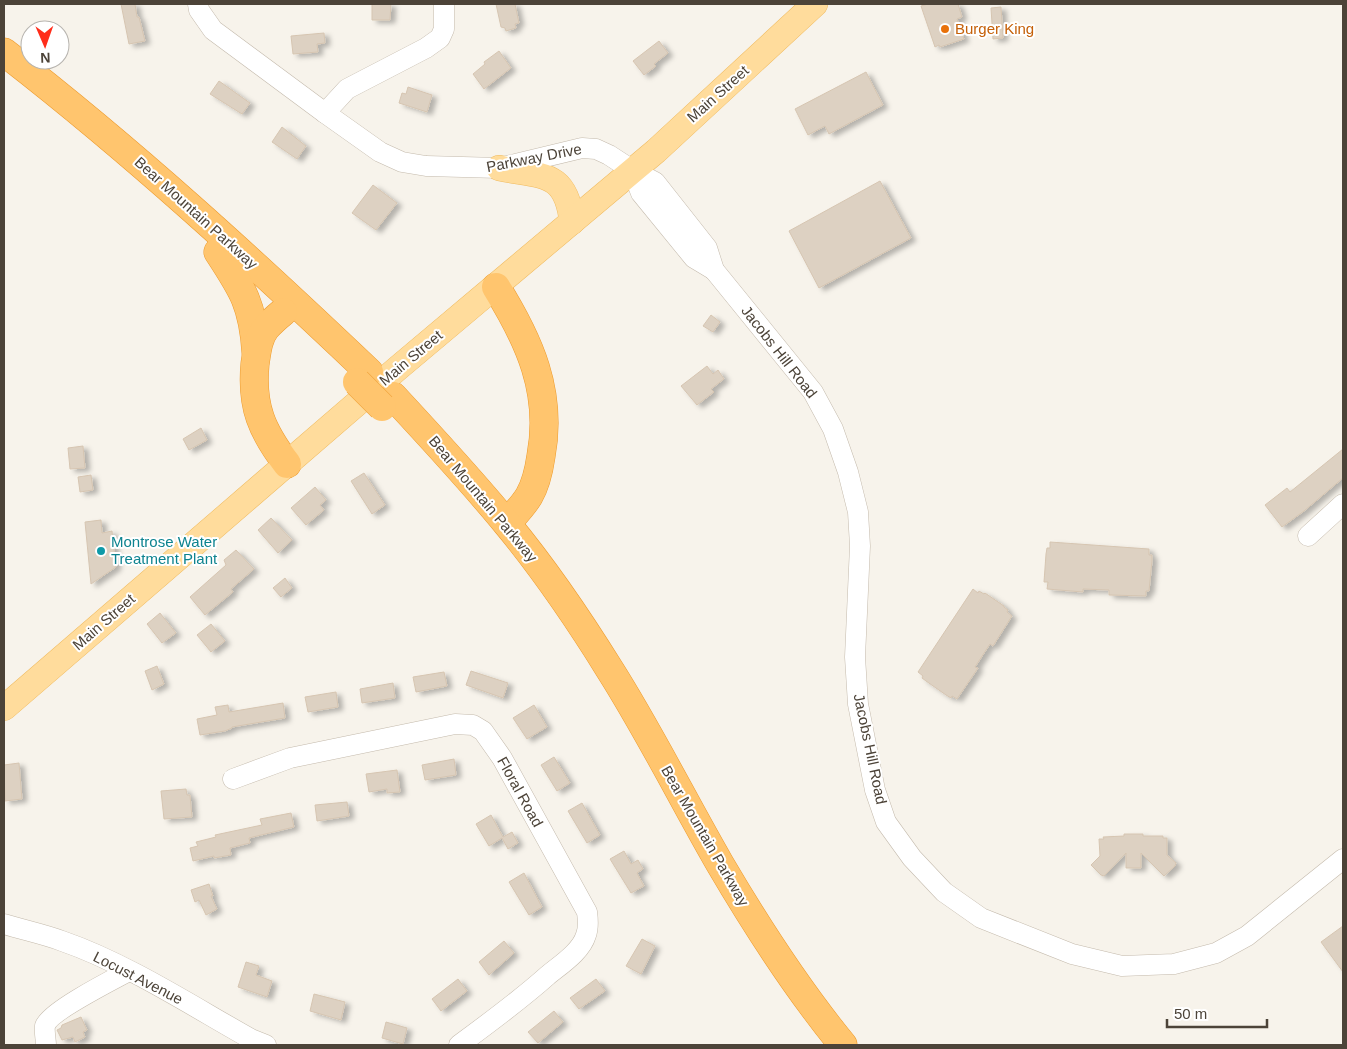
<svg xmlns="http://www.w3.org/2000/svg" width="1347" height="1049" font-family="Helvetica,sans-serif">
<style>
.building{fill:#ddd1c2;stroke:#d6c5b1;filter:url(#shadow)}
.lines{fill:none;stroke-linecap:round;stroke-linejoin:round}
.minor-casing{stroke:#c4baac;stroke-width:21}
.major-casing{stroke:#f0bb60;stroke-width:26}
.highway-casing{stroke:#ed9b2e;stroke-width:29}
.minor{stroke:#fff;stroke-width:20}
.major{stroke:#ffdc9c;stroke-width:25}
.highway{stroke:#ffc56e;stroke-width:28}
.highway-bridge-casing{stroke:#ed9b2e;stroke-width:29;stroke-linecap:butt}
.highway-bridge{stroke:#ffc56e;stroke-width:28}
.food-dot{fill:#e8710a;stroke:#fff;stroke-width:2}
.culture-dot{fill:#0f9aa8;stroke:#fff;stroke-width:2}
.labels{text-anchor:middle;stroke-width:4;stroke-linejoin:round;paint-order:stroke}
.food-label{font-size:15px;fill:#c56008;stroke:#fff;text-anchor:start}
.street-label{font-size:15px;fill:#4c4338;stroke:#fff}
.culture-label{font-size:15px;fill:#0d838f;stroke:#fff;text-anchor:start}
</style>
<defs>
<filter id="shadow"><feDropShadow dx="5" dy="3" stdDeviation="2.5" flood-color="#0004"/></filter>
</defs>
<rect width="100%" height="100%" fill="#f7f3eb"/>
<g class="building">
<path d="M 121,4 L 135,4 L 137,17 L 139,17 L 145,41 L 129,44 Z"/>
<path d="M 372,4 L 391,4 L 390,20 L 372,20 Z"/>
<path d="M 496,4 L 515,4 L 519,23 L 515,24 L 516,28 L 506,31 L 505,28 L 501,27 Z"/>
<path d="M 928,4 L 958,4 L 962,17 L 957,19 L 964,39 L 940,47 L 939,45 L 935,47 L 921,6 Z"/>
<path d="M 1001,7 L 1003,38 L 993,39 L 991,8 Z"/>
<path d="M 324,33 L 325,43 L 317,44 L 318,52 L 293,54 L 291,36 Z"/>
<path d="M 659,41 L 668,53 L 654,64 L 656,66 L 644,75 L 633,61 Z"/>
<path d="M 499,51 L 511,68 L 484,89 L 473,74 L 485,64 L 484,62 Z"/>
<path d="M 866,72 L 883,105 L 829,134 L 825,126 L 808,135 L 795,109 Z"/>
<path d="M 219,81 L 250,103 L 242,114 L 210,94 Z"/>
<path d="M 408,87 L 432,95 L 427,112 L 399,103 L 402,93 L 406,94 Z"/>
<path d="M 282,127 L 306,146 L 297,159 L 272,142 Z"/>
<path d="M 880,181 L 911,238 L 819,288 L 789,231 Z"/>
<path d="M 373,185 L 397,203 L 376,230 L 352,213 Z"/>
<path d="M 711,315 L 720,322 L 713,332 L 703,326 Z"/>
<path d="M 707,366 L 713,374 L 718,370 L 724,379 L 711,389 L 714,392 L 697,405 L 681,386 Z"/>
<path d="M 201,428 L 207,440 L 189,450 L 183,439 Z"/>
<path d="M 83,446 L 85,468 L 70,469 L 68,448 Z"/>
<path d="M 1343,449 L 1343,478 L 1304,511 L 1282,527 L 1265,505 L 1287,488 L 1290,492 Z"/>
<path d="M 364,473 L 385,505 L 372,514 L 351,481 Z"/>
<path d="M 91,475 L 93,490 L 80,492 L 78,477 Z"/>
<path d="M 315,487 L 326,500 L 320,505 L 324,510 L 306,525 L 291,508 Z"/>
<path d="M 271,518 L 292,540 L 278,553 L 258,530 Z"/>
<path d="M 101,520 L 102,533 L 112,531 L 116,567 L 91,584 L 85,522 Z"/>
<path d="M 1050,542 L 1149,549 L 1149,555 L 1152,555 L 1152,561 L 1149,591 L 1146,591 L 1146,596 L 1109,595 L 1109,590 L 1083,589 L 1083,592 L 1047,589 L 1048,582 L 1044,582 L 1046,554 L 1047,548 L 1050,548 Z"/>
<path d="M 236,550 L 254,569 L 231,589 L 233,592 L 205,615 L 190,597 L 226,565 L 224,560 Z"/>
<path d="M 285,578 L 292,588 L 281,597 L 273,588 Z"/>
<path d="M 973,589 L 978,593 L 979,591 L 984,594 L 985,593 L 1004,606 L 1004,607 L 1008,610 L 1007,612 L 1012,616 L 993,646 L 990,644 L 975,667 L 978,668 L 957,699 L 952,696 L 951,698 L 946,695 L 926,681 L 922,678 L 923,676 L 918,672 Z"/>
<path d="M 160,613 L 176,633 L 162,643 L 147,624 Z"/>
<path d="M 211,624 L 225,641 L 211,652 L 197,635 Z"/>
<path d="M 157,666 L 164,684 L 152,690 L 145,671 Z"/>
<path d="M 471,671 L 508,683 L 503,698 L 466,685 Z"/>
<path d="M 444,672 L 447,686 L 416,692 L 413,677 Z"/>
<path d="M 393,683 L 395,698 L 362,703 L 360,689 Z"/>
<path d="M 336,692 L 338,707 L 308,712 L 305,697 Z"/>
<path d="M 283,703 L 285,718 L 232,727 L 232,728 L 225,731 L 200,735 L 197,719 L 217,715 L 215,707 L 228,705 L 229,712 Z"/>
<path d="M 534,705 L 547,727 L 527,739 L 513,718 Z"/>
<path d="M 554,757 L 570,783 L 557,791 L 541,765 Z"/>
<path d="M 454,759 L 456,775 L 425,780 L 422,765 Z"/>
<path d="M 19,763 L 22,799 L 5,801 L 4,765 Z"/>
<path d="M 397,770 L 400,792 L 387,793 L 387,789 L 369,792 L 366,774 Z"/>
<path d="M 186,789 L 187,795 L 190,795 L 192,817 L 164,819 L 161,791 Z"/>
<path d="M 347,802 L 349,816 L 317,821 L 315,805 Z"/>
<path d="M 582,803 L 600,835 L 587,843 L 568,811 Z"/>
<path d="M 291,813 L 294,827 L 249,838 L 250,843 L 230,848 L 231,855 L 214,858 L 214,856 L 193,861 L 190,848 L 198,846 L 196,842 L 216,837 L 215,835 L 262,825 L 260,819 Z"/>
<path d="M 491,815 L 503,837 L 512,832 L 518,843 L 508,849 L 502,838 L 489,846 L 476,824 Z"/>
<path d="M 1124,834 L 1143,834 L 1143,836 L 1163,836 L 1163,838 L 1167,838 L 1167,855 L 1176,863 L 1175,866 L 1164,876 L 1141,853 L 1141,868 L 1126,868 L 1126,853 L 1104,876 L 1101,875 L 1091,865 L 1100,856 L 1099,839 L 1104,839 L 1103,837 L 1124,836 Z"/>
<path d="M 624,851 L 631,864 L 638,860 L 643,869 L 637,873 L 644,886 L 631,893 L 610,859 Z"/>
<path d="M 524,873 L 542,907 L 529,915 L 509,882 Z"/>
<path d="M 209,884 L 213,896 L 211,896 L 217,909 L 206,915 L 199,900 L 195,902 L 191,890 Z"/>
<path d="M 1343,926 L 1343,972 L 1321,942 Z"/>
<path d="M 642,939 L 655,946 L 641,974 L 626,966 Z"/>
<path d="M 504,941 L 514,953 L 489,975 L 479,962 Z"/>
<path d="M 246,962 L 259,966 L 256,975 L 272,981 L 267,997 L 238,987 Z"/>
<path d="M 458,979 L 467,991 L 441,1011 L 432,999 Z"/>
<path d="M 596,979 L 605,991 L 579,1009 L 570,998 Z"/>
<path d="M 314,994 L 345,1002 L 341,1020 L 310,1011 Z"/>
<path d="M 554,1011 L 563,1022 L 538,1043 L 528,1032 Z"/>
<path d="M 81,1017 L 87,1030 L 83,1032 L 85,1037 L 75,1042 L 73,1037 L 62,1040 L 57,1030 L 61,1028 L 62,1025 Z"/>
<path d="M 386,1022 L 407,1028 L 403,1044 L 382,1038 Z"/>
</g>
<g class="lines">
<defs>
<g id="minor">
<path d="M 198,4 L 199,10 L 213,30 L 325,113 L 347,89 L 426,48 L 440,38 L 444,29 L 444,4"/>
<path d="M 325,113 L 380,152 L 402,162 L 426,166 L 499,168 L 582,148 L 596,149 L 609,155 L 632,170 L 655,182 L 707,248 L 714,270 L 813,392 L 833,429 L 848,472 L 858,512 L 860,546 L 855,657 L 858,704 L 875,790 L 886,822 L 912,858 L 944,892 L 981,918 L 1072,954 L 1122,966 L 1174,964 L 1216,953 L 1247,936 L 1343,859"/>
<path d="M 632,170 L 641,193 L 694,258 L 714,270"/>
<path d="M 1308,536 L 1343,504"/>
<path d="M 233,779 L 290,758 L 455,724 L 473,725 L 483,731 L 502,758 L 587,912 C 588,919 589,927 586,935 C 581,952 560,965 547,976 C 519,1001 489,1023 459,1045"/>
<path d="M 4,924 C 23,930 43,934 62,941 C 126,963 192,1006 251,1039 L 266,1045"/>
<path d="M 46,1045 C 46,1040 44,1031 45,1026 C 49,1012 114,979 129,971"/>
</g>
<g id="major">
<path d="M 499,168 C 542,177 566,170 572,222"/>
<path d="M 4,708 L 398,368 L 656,151 L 815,4"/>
</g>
<g id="highway">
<path d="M 4,52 C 132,151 251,260 369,372"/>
<path d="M 218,252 C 243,290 253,305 256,352"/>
<path d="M 496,287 C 529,340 553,392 541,456 C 539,470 536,484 529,496 C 523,506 514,515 507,523"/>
<path d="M 283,312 C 277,317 271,322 266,328 C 258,338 257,351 255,364 C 251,407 262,431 287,464"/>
<path d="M 393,396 C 432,438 471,480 507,524 C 545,570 579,620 610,670 C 650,733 683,800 720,864 C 757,927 797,989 843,1045"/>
</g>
</defs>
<use href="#minor" class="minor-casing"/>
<use href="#major" class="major-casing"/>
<use href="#highway" class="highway-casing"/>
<use href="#minor" class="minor"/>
<use href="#major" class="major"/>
<use href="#highway" class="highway"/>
<defs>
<path id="highway-bridge" d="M 357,382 L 382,407"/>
</defs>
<use href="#highway-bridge" class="highway-bridge-casing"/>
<use href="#highway-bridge" class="highway-bridge"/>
</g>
<circle class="food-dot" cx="945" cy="29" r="5"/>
<circle class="culture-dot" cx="101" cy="551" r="5"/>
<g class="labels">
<g class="food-label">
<text x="955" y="34">Burger King</text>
</g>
<g class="street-label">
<text transform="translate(718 94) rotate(-42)" y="5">Main Street</text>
<text transform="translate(534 158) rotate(-11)" y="5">Parkway Drive</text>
<text transform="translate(196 213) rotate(42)" y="5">Bear Mountain Parkway</text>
<text transform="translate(779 352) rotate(52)" y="5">Jacobs Hill Road</text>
<text transform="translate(411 358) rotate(-40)" y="5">Main Street</text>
<text transform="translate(483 499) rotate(50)" y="5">Bear Mountain Parkway</text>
<text transform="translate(104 622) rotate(-41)" y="5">Main Street</text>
<text transform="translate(870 749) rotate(78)" y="5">Jacobs Hill Road</text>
<text transform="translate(520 792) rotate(61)" y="5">Floral Road</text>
<text transform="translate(705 836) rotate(60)" y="5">Bear Mountain Parkway</text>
<text transform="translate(138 978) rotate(27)" y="5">Locust Avenue</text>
</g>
<g class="culture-label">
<text x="111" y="547">Montrose Water<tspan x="111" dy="17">Treatment Plant</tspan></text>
</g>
</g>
<rect width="1347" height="1049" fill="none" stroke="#4c4338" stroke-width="10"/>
<g transform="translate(45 45) rotate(178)"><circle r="24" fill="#ffffff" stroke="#b7b4af"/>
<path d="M0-4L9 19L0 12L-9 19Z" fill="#ff2d1a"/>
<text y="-8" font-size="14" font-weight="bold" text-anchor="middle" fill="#4c4338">N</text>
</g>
<path d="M1167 1019v8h100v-8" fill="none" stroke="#4c4338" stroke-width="2.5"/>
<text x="1174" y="1019" font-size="15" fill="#4c4338" stroke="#ffffff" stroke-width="4" paint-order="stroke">50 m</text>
</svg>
